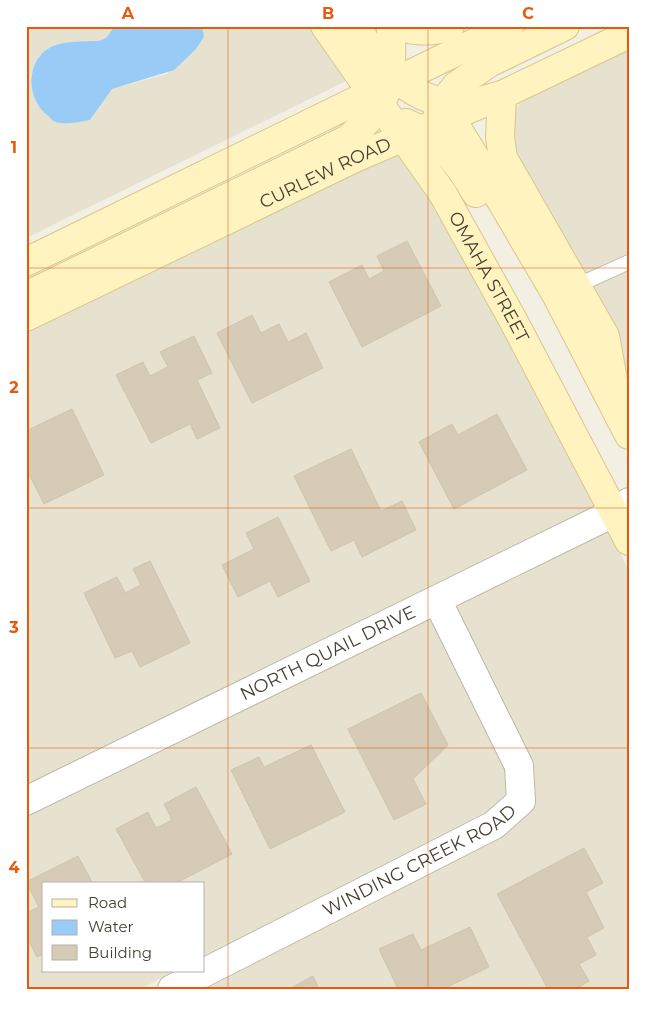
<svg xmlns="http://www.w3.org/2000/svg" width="655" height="1015" font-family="Montserrat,sans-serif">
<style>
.residential{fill:#e7e1d0}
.water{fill:#98cbf6}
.building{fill:#d5cbb7;stroke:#d1c3a9}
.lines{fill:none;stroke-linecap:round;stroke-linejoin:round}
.service-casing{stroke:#bfb7a4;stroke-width:16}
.minor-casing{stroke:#bfb7a4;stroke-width:30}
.secondary-casing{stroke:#d7c78d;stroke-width:30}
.service{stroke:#fff;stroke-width:14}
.minor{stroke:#fff;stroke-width:28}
.secondary{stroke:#fff3c0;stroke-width:28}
.grid{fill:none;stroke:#e8590c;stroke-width:1;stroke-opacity:0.55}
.labels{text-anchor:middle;stroke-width:4.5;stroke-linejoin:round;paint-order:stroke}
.street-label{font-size:18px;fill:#453e32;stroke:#fff}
.neatline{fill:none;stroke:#e8590c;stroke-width:2}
.grid-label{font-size:16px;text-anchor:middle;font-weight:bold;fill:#e8590c}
</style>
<rect width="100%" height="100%" fill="#f3efe2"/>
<g class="residential">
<path d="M 26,26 L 114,26 L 112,32 L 102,40 L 64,43 L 41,54 L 35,64 L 31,76 L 90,120 L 112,89 L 167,74 L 203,37 L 202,26 L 309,26 L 346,81 L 26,238 Z"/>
<path d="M 629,50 L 629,381 L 516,154 L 514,135 L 515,107 L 519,106 L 519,103 Z"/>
<path d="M 400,155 L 431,200 L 435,212 L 438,211 L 502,328 L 596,505 L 26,785 L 26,334 L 361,171 Z"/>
<path d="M 609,531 L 629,571 L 629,989 L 205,989 L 501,838 L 530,813 L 534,802 L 455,608 Z"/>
<path d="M 431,619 L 506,769 L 507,794 L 486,812 L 204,956 L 204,884 L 44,884 L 44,971 L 175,971 L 140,989 L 26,989 L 26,818 Z"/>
</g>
<path class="water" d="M 114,26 L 202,26 L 204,37 L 196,49 L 174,70 L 112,89 L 90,120 C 79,122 67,125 56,122 C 52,121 50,117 47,115 C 30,101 26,73 40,56 C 52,41 72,42 90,41 C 93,41 99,41 102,40 C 107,38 112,31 114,26 Z"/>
<g class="building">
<path d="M 407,241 L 441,306 L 362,347 L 329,282 L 362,265 L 369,279 L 384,271 L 377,256 Z"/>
<path d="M 252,315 L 261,333 L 279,324 L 288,342 L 306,333 L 323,368 L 252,403 L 217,333 Z"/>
<path d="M 194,336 L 212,373 L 197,380 L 220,428 L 197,439 L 190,424 L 151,443 L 116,375 L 143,362 L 150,376 L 168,367 L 160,352 Z"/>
<path d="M 72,409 L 104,475 L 44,504 L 26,468 L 26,431 Z"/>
<path d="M 497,414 L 527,470 L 454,509 L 419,442 L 452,424 L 458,435 Z"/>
<path d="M 351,449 L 381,511 L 402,501 L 416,530 L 362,557 L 354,540 L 331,551 L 294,476 Z"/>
<path d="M 278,517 L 310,581 L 278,597 L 270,581 L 238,597 L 222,565 L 254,549 L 246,533 Z"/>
<path d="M 150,561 L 190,643 L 140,667 L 132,651 L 115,658 L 84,593 L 117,577 L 125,593 L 141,585 L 133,569 Z"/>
<path d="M 421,693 L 448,745 L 413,779 L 426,804 L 394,820 L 348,729 Z"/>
<path d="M 311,745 L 345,812 L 270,849 L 231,770 L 259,757 L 264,767 Z"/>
<path d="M 196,787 L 232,854 L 178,882 L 179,884 L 146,884 L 116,829 L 148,812 L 156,828 L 172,820 L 164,804 Z"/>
<path d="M 584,848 L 603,883 L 586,892 L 604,928 L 587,937 L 596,955 L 579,964 L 589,981 L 575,989 L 548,989 L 497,894 Z"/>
<path d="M 78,856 L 93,884 L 44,884 L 44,954 L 37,957 L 26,935 L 26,913 L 39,907 L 26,882 Z"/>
<path d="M 470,927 L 489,967 L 443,989 L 398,989 L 379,949 L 413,934 L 421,950 Z"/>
<path d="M 313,976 L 319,989 L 289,989 Z"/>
</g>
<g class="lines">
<defs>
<path id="service" d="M 576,286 L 629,262"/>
<g id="minor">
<path id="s1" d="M 26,801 L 595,522 L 615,512 L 629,502"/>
<path id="s2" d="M 172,989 L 494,825 L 521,801 L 519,766 L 437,600"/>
</g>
<g id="secondary">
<path id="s3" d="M 325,26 L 443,194 L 514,322 L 629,541"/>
<path d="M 355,26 C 383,69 413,108 469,103 C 480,102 492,97 502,95 L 500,137 L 503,158 L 605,336 L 620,418"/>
<path d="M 392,26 C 411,30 432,34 450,26"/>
<path d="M 440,101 L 483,170 L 557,296 L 629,435"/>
<path d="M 438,114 L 442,103 L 457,85 L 489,63 L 565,26"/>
<path d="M 406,123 C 438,136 459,163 476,193"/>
<path d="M 26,262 L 509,26"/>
<path d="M 26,296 L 348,139 C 393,100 392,84 391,26"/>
<path id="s4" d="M 26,317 L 355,158 L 502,95 L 629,34"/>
</g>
</defs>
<use href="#service" class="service-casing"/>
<use href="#minor" class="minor-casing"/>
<use href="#secondary" class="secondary-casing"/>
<use href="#service" class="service"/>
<use href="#minor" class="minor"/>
<use href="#secondary" class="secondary"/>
</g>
<path class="grid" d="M 228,26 L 228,989M 428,26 L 428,989M 26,268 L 629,268M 26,508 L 629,508M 26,748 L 629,748"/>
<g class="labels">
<g class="street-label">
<text dy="6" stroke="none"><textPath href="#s4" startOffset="332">CURLEW ROAD</textPath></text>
<text dy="6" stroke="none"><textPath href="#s3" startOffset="300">OMAHA STREET</textPath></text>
<text dy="6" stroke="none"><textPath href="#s1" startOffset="336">NORTH QUAIL DRIVE</textPath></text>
<text dy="6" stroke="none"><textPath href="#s2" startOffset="279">WINDING CREEK ROAD</textPath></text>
</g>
</g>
<rect width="655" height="1015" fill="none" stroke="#ffffff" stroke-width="55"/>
<rect x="42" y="882" width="162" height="90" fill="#ffffff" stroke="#b5b2ad"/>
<rect x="52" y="899" width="25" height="8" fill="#fff3c0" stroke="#b5b2ad"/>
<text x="88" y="908" font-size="15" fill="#453e32">Road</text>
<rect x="52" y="920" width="25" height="15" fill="#98cbf6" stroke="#b5b2ad"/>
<text x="88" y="932" font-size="15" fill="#453e32">Water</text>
<rect x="52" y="945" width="25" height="15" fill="#d5cbb7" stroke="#b5b2ad"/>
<text x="88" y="958" font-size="15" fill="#453e32">Building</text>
<rect x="28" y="28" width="600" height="960" class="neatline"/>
<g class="grid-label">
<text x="128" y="19">A</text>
<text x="328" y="19">B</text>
<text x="528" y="19">C</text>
<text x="14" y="153">1</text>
<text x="14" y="393">2</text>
<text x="14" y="633">3</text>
<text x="14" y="873">4</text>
</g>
</svg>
